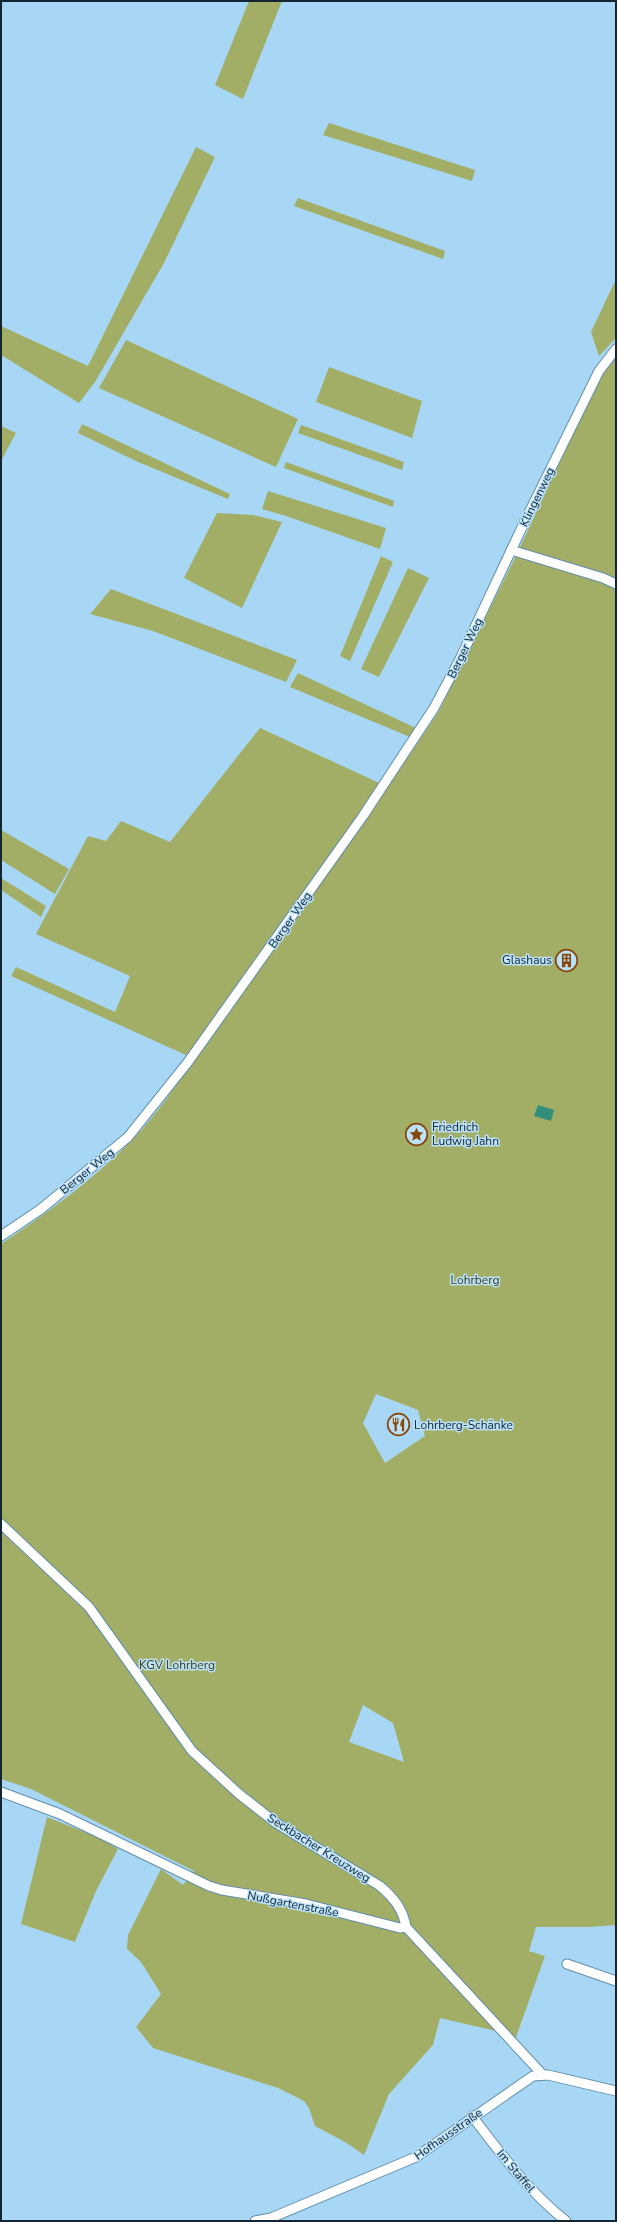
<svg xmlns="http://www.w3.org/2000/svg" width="617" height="2222" font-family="'Nunito Sans',sans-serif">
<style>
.green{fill:#a2ae66;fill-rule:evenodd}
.water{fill:#328f7b}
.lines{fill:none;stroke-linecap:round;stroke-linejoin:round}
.minor-casing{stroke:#618eaa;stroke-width:11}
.minor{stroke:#fff;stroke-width:9}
.labels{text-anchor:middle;stroke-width:3;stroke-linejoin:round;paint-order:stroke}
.street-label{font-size:12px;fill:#122530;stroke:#bce2fb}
.poi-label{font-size:12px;fill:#122530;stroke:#bce2fb;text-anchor:start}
.park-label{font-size:12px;fill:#363c16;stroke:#bce2fb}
</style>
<rect width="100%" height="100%" fill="#a7d7f5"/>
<g class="green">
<path d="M 249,1 L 282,1 L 243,99 L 215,85 Z"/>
<path d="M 329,123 L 475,170 L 472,181 L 323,135 Z"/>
<path d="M 196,147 L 215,157 L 164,263 L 95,382 L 79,403 L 1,355 L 1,326 L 88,366 Z"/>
<path d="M 298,198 L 445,251 L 443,259 L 294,206 Z"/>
<path d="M 616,279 L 616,338 L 599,356 L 591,332 Z"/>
<path d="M 126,340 L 298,419 L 276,467 L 99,388 Z"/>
<path d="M 614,358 L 616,358 L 616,1925 L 591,1927 L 536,1927 L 529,1951 L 545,1956 L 515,2040 L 509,2034 L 440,2018 L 433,2045 L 389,2094 L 364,2155 L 345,2142 L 315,2126 L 309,2108 L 304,2101 L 278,2088 L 153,2048 L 136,2027 L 161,1994 L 141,1962 L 127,1949 L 128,1935 L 161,1869 L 183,1885 L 194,1871 L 31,1789 L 1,1779 L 1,1244 C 47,1213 93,1180 132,1140 C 158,1114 178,1081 201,1052 L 192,1048 L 186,1055 L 11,976 L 16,967 L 115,1012 L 130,976 L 36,934 L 88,836 L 106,841 L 121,821 L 170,842 L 260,728 L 388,787 L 439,711 L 513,562 L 601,374 ZM 376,1394 L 418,1410 L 425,1436 L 385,1463 L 363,1423 ZM 363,1705 L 393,1723 L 404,1762 L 349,1742 Z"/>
<path d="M 329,367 L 422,401 L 412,438 L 316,402 Z"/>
<path d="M 82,424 L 230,494 L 228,499 L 138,462 L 78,433 Z"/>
<path d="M 301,425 L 404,462 L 402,470 L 298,433 Z"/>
<path d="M 1,426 L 16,433 L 1,461 Z"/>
<path d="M 286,462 L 394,501 L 393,507 L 284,468 Z"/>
<path d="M 268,491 L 386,528 L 380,549 L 286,516 L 262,509 Z"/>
<path d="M 217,513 L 253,515 L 282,522 L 242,608 L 184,578 Z"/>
<path d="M 381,556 L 393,562 L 350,661 L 340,656 Z"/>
<path d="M 408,568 L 429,578 L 379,677 L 361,669 Z"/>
<path d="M 111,589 L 297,660 L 286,682 L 153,631 L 90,614 Z"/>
<path d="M 298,673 L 416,728 L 410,737 L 290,687 Z"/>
<path d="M 1,830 L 69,869 L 55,894 L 1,860 Z"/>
<path d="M 1,878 L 46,906 L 41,917 L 1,890 Z"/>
<path d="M 47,1817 L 102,1839 L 118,1849 L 96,1891 L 75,1942 L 21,1924 Z"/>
</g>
<path class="water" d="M 538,1105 L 554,1110 L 551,1121 L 534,1116 Z"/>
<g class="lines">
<defs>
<g id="minor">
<path d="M 511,550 L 603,578 L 616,584"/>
<path d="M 1,1236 L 41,1209 L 128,1137 L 188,1062 L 363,816 L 434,708 L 460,659 L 524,523 L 599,371 L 616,349"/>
<path d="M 1,1524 L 89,1607 L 192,1751 L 239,1794 L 276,1823 L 380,1886 C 394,1898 403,1909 406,1927"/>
<path d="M 1,1792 L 60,1814 L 209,1886 L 222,1890 L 306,1904 L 400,1928 L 406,1927"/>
<path d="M 406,1927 L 542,2074"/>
<path d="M 567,1964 L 616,1981"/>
<path d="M 472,2116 C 501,2154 528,2191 566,2221"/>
<path d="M 255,2221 L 271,2218 L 416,2157 L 533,2076 L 548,2075 L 616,2091"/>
</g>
</defs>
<use href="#minor" class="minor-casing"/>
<use href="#minor" class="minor"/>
</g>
<defs>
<symbol id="building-ring" viewBox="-11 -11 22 22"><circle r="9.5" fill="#bce2fb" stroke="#87480e" stroke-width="1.5"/><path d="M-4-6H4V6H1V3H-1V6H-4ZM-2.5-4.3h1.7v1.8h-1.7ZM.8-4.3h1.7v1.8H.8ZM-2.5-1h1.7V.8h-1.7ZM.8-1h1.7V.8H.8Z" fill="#87480e"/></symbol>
<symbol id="sight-ring" viewBox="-11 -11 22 22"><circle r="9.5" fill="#bce2fb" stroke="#87480e" stroke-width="1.5"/><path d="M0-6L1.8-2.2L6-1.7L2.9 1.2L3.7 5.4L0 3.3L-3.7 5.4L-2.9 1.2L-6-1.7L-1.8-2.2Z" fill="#87480e"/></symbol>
<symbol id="restaurant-ring" viewBox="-11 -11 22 22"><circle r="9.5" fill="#bce2fb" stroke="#87480e" stroke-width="1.5"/><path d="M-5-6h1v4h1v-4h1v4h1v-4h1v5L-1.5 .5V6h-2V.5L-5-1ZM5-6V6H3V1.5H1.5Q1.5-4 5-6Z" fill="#87480e"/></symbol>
</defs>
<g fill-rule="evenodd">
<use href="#building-ring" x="554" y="948" width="25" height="25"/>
<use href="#sight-ring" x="404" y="1122" width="25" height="25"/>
<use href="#restaurant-ring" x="386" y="1412" width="25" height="25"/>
</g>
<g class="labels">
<g class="street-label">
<text transform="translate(537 497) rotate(-64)" y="4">Klingenweg</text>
<text transform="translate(465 648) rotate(-64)" y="4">Berger Weg</text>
<text transform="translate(290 920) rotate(-55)" y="4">Berger Weg</text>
<text transform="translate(87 1171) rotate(-39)" y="4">Berger Weg</text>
<text transform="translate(319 1848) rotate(32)" y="4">Seckbacher Kreuzweg</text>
<text transform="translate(293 1904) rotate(11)" y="4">Nußgartenstraße</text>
<text transform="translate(448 2134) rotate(-35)" y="4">Hofhausstraße</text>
<text transform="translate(516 2171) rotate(50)" y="4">Im Staffel</text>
</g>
<g class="poi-label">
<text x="552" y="964" text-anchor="end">Glashaus</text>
<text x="432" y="1131">Friedrich<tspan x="432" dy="14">Ludwig Jahn</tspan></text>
<text x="414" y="1429">Lohrberg-Schänke</text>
</g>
<g class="park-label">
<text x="475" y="1284">Lohrberg</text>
<text x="177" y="1669">KGV Lohrberg</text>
</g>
</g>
<rect width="617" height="2222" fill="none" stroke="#122530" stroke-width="4"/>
</svg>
